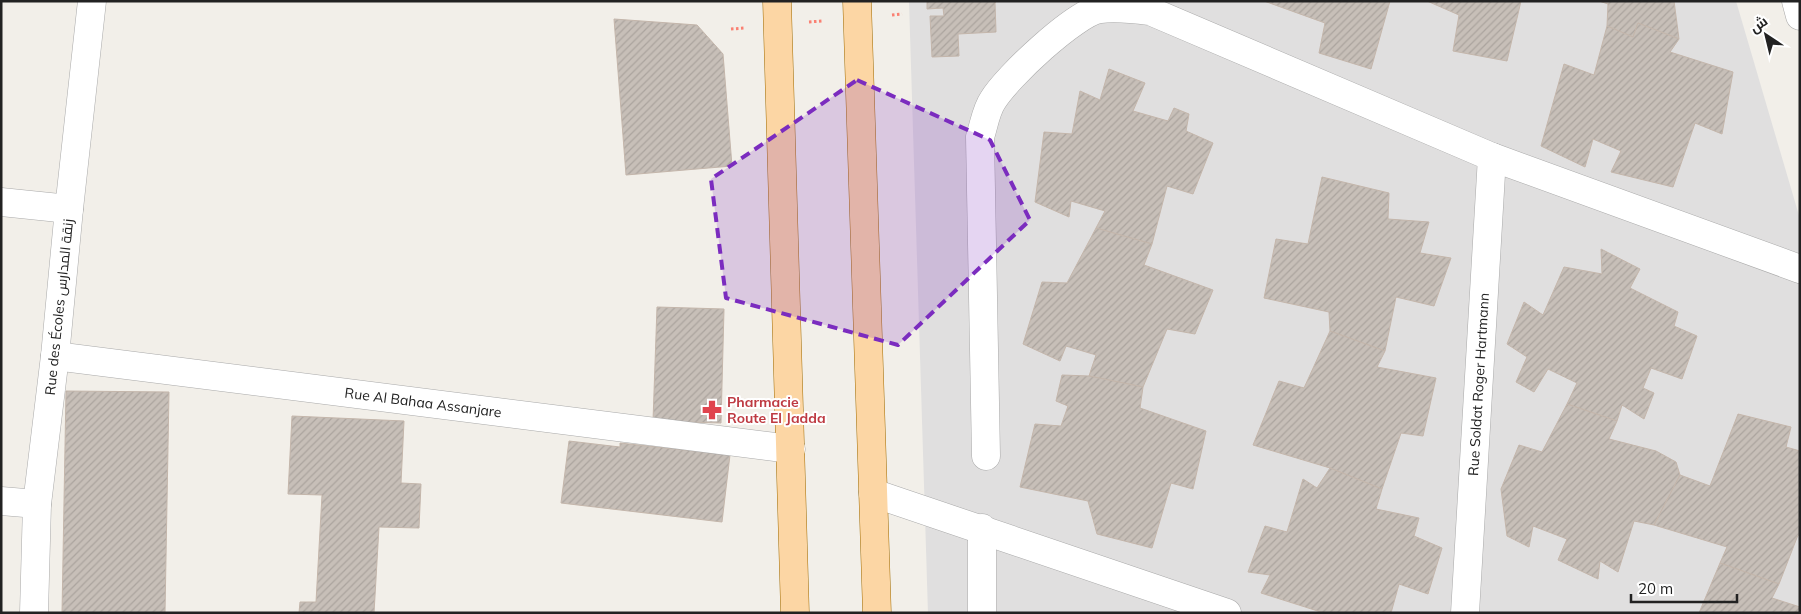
<svg xmlns="http://www.w3.org/2000/svg" width="1801" height="614" font-family="Mulish,Cairo,sans-serif">
<style>
.residential{fill:#e0dfdf}
.building{fill:url(#building-hatch);stroke:#c4b6ab}
.lines{fill:none;stroke-linecap:round;stroke-linejoin:round}
.street-casing{stroke:#a9a9a9;stroke-width:29}
.primary-casing{stroke:#a06b00;stroke-width:29}
.path{stroke:#fa8072;stroke-width:3;stroke-dasharray:2.5 2.5;stroke-linecap:butt}
.street{stroke:#fff;stroke-width:28}
.primary{stroke:#fcd6a4;stroke-width:28}
.marked{fill:#7b2cbf;fill-opacity:0.2;stroke:#7b2cbf;stroke-width:4;stroke-dasharray:10 6;stroke-linejoin:round}
.labels{text-anchor:middle;stroke-width:4;stroke-linejoin:round;paint-order:stroke}
.street-label{font-size:14px;fill:#222;stroke:#fff}
.health-label{font-size:14px;font-weight:bold;fill:#be3a42;stroke:#fff;text-anchor:start}
</style>
<defs>
<pattern id="building-hatch" width="6" height="6" patternUnits="userSpaceOnUse" patternTransform="scale(1.25)"><rect width="6" height="6" fill="#c7bfb8"/><path d="M-1 1l2-2M0 6l6-6M5 7l2-2" fill="none" stroke="#aba49e"/></pattern>
</defs>
<rect width="100%" height="100%" fill="#f2efe9"/>
<path class="residential" d="M 909,1 L 1736,1 L 1800,219 L 1800,613 L 928,613 Z"/>
<g class="building">
<path d="M 927,1 L 997,1 L 995,3 L 996,32 L 958,34 L 959,56 L 932,57 L 930,16 L 944,16 L 943,8 L 927,9 Z"/>
<path d="M 1264,1 L 1390,1 L 1371,69 L 1319,53 L 1325,23 Z"/>
<path d="M 1427,1 L 1521,1 L 1507,61 L 1453,51 L 1459,15 Z"/>
<path d="M 1599,1 L 1674,1 L 1679,39 L 1638,23 L 1633,37 L 1607,26 L 1608,4 Z"/>
<path d="M 614,19 L 697,25 L 723,54 L 732,166 L 626,175 Z"/>
<path d="M 1638,23 L 1679,39 L 1670,52 L 1733,72 L 1722,134 L 1695,123 L 1673,187 L 1611,172 L 1621,151 L 1593,139 L 1585,167 L 1541,146 L 1564,64 L 1594,75 L 1607,26 L 1633,37 Z"/>
<path d="M 1109,69 L 1145,83 L 1133,111 L 1168,121 L 1174,108 L 1189,114 L 1186,131 L 1213,143 L 1193,194 L 1167,186 L 1152,244 L 1096,228 L 1105,211 L 1071,201 L 1069,217 L 1035,202 L 1044,132 L 1072,134 L 1080,91 L 1100,100 Z"/>
<path d="M 1322,177 L 1389,193 L 1388,219 L 1429,222 L 1420,253 L 1451,258 L 1434,306 L 1396,297 L 1385,351 L 1330,331 L 1329,312 L 1264,298 L 1276,239 L 1308,244 Z"/>
<path d="M 1096,228 L 1152,244 L 1144,265 L 1213,290 L 1195,334 L 1167,329 L 1143,387 L 1089,376 L 1096,355 L 1066,346 L 1060,361 L 1023,344 L 1042,282 L 1067,283 Z"/>
<path d="M 1601,249 L 1640,269 L 1630,288 L 1678,312 L 1674,326 L 1697,336 L 1682,379 L 1651,368 L 1643,388 L 1654,393 L 1644,419 L 1622,405 L 1617,421 L 1567,404 L 1577,383 L 1548,369 L 1534,392 L 1516,382 L 1527,357 L 1507,344 L 1524,302 L 1543,315 L 1564,267 L 1602,274 Z"/>
<path d="M 657,307 L 724,309 L 721,423 L 653,421 Z"/>
<path d="M 1330,331 L 1385,351 L 1377,367 L 1436,378 L 1423,436 L 1401,433 L 1382,489 L 1330,468 L 1253,445 L 1279,381 L 1304,388 Z"/>
<path d="M 1062,375 L 1089,376 L 1143,387 L 1140,408 L 1206,431 L 1193,489 L 1171,483 L 1152,548 L 1097,534 L 1088,501 L 1020,487 L 1035,424 L 1061,426 L 1068,406 L 1056,401 Z"/>
<path d="M 66,391 L 169,392 L 165,613 L 62,613 Z"/>
<path d="M 1567,404 L 1617,421 L 1609,439 L 1656,451 L 1676,462 L 1680,475 L 1654,525 L 1634,521 L 1618,572 L 1600,561 L 1598,579 L 1558,560 L 1567,539 L 1533,526 L 1529,547 L 1507,536 L 1501,489 L 1519,445 L 1542,452 Z"/>
<path d="M 1738,414 L 1791,427 L 1786,447 L 1800,451 L 1800,536 L 1798,535 L 1779,584 L 1720,563 L 1727,547 L 1654,525 L 1680,475 L 1710,486 Z"/>
<path d="M 292,416 L 404,421 L 401,483 L 421,484 L 419,528 L 379,527 L 374,613 L 299,613 L 300,602 L 316,602 L 322,495 L 288,494 Z"/>
<path d="M 569,441 L 620,447 L 620,443 L 730,455 L 722,522 L 561,503 Z"/>
<path d="M 1330,468 L 1382,489 L 1376,509 L 1419,518 L 1414,536 L 1442,548 L 1428,594 L 1399,584 L 1391,613 L 1324,613 L 1261,593 L 1270,575 L 1248,572 L 1265,526 L 1287,532 L 1303,479 L 1317,488 Z"/>
<path d="M 1720,563 L 1779,584 L 1772,598 L 1800,607 L 1800,613 L 1699,613 Z"/>
</g>
<g class="lines">
<defs>
<g id="street">
<path d="M 1796,1 L 1800,16"/>
<path d="M 1,202 L 69,209"/>
<path id="s1" d="M 55,356 L 791,449"/>
<path d="M 986,456 L 980,137 C 984,125 986,110 993,100 C 1007,77 1075,13 1100,9 C 1117,7 1134,9 1150,11 L 1492,157 L 1800,269"/>
<path d="M 873,493 L 1227,613"/>
<path d="M 1,501 L 37,504"/>
<path d="M 982,528 L 982,613"/>
<path d="M 34,613 L 37,504 L 55,356 L 69,209 L 92,1"/>
<path id="s2" d="M 1465,613 L 1492,157"/>
</g>
<g id="primary">
<path d="M 777,1 L 795,613"/>
<path d="M 857,1 L 877,613"/>
</g>
</defs>
<use href="#street" class="street-casing"/>
<use href="#primary" class="primary-casing"/>
<g class="path">
<path d="M 892,15 L 902,14"/>
<path d="M 809,22 L 822,21"/>
<path d="M 731,29 L 745,28"/>
</g>
<use href="#street" class="street"/>
<use href="#primary" class="primary"/>
</g>
<path class="marked" d="M 857,80 L 990,140 L 1030,220 L 898,345 L 726,298 L 711,179 Z"/>
<defs>
<symbol id="pharmacy-bare" viewBox="-9 -9 18 18"><path d="M-2-6h4v4h4v4h-4v4h-4v-4h-4v-4h4Z" fill="#e0444e" stroke="#fff" stroke-width="2.5" paint-order="stroke"/></symbol>
</defs>
<g fill-rule="evenodd">
<use href="#pharmacy-bare" x="698" y="396" width="28" height="28"/>
</g>
<g class="labels">
<g class="street-label">
<text transform="translate(59 307) rotate(-84)" y="5">Rue des Écoles زنقة المدارس</text>
<text dy="5" stroke="none"><textPath href="#s2" startOffset="229">Rue Soldat Roger Hartmann</textPath></text>
<text dy="5" stroke="none"><textPath href="#s1" startOffset="371">Rue Al Bahaa Assanjare</textPath></text>
</g>
<g class="health-label">
<text x="727" y="407">Pharmacie<tspan x="727" dy="16">Route El Jadda</tspan></text>
</g>
</g>
<rect width="1801" height="614" fill="none" stroke="#222222" stroke-width="5"/>
<g transform="translate(1766 35) rotate(325)" stroke="#ffffff" stroke-width="4" paint-order="stroke">
<path d="M0-4L9 19L0 12L-9 19Z" fill="#222222"/>
<text y="-8" font-size="14" font-weight="bold" text-anchor="middle" fill="#222222">ش</text>
</g>
<path d="M1631 594v8h106v-8" fill="none" stroke="#222222" stroke-width="2.5"/>
<text x="1638" y="594" font-size="15" fill="#222222" stroke="#ffffff" stroke-width="4" paint-order="stroke">20 m</text>
</svg>
